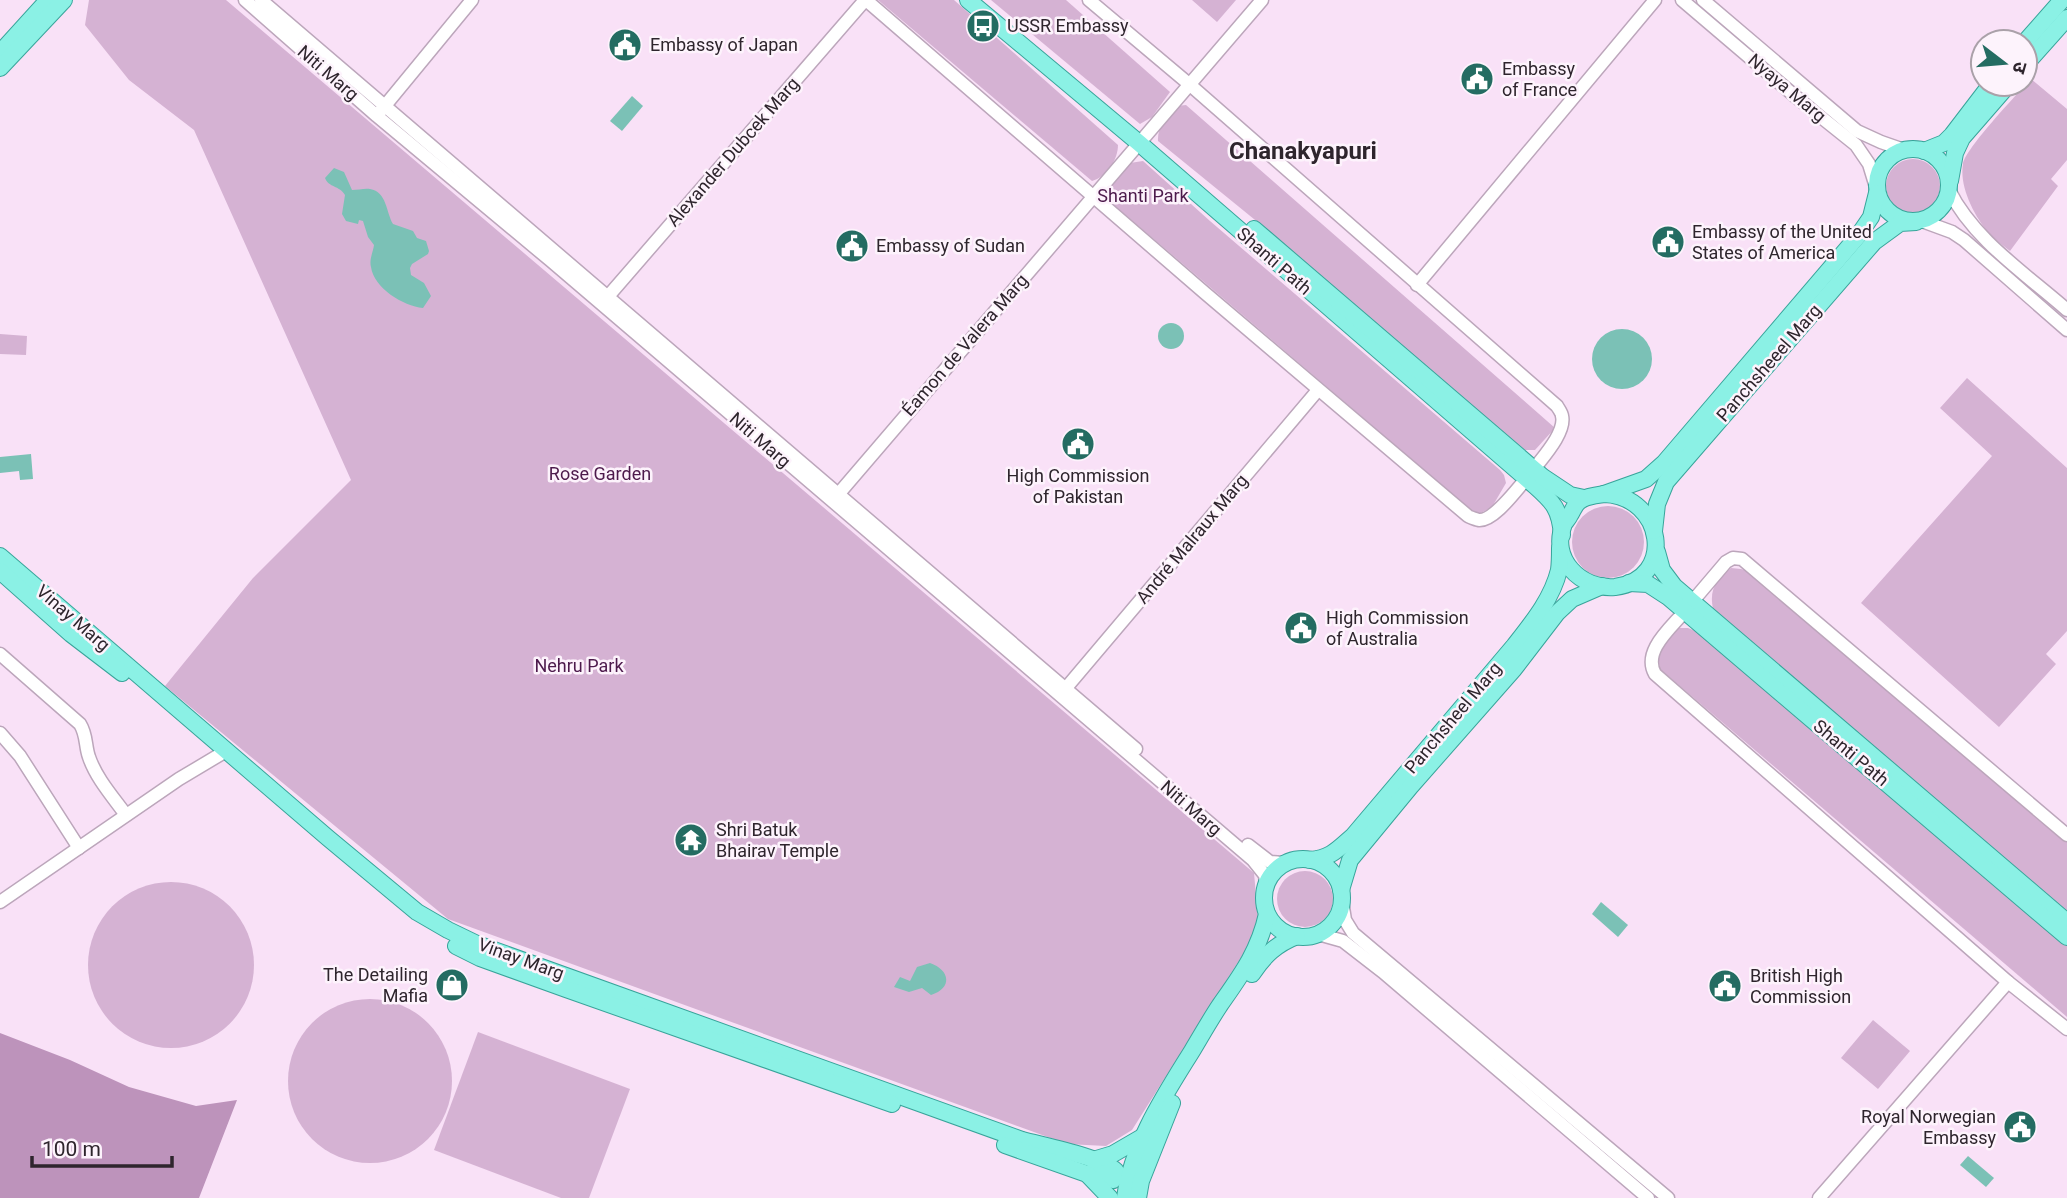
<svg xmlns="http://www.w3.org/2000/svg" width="2067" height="1198" font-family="Roboto,'Noto Sans Devanagari',sans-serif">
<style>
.green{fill:#d5b2d3}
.forest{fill:#bd93bb}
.water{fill:#7bc1b6}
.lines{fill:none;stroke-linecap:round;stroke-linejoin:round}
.minor-casing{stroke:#bca6bb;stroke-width:15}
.major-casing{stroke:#38a49a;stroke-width:18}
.minor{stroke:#fff;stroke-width:12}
.major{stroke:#8bf1e5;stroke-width:16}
.labels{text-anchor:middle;stroke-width:5;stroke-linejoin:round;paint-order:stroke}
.poi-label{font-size:18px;fill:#2e252d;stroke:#fdf3fc;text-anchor:start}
.street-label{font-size:18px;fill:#2e252d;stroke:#fdf3fc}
.park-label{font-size:18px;fill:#4d1a4c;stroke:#fdf3fc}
.district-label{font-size:24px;font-weight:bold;fill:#2e252d;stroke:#fdf3fc}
</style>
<rect width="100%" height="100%" fill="#f9e1f7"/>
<g class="green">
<path d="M 89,0 L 226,0 L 1254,873 L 1259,929 L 1132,1130 L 1106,1146 L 1067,1144 L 448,919 L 165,686 L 253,578 L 351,480 L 194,130 L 129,80 L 85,25 Z"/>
<path d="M 878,0 L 954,0 L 1118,145 C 1118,160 1106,177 1092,181 Z"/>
<path d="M 991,0 L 1066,0 L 1170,92 L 1152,117 L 1140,124 Z"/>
<path d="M 1192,0 L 1236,0 L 1217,22 Z"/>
<path d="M 2031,79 L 2067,109 L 2067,160 L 2051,179 L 2058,186 L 2010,251 C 2003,245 1995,240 1989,233 C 1974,216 1959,186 1963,164 C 1965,149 2018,93 2031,79 Z"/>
<path d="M 1186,105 L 1555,428 L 1535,450 L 1525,450 L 1517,446 L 1276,237 L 1158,141 C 1157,126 1168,117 1177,106 Z"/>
<circle cx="1913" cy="186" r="27"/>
<path d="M 1143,161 L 1210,221 L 1500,470 L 1504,475 L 1506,483 L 1492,507 L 1477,515 L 1108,200 L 1110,186 L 1130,163 Z"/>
<path d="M 0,334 L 27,336 L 26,355 L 0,354 Z"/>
<path d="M 1967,378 L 2067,468 L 2067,631 L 2046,654 L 2056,664 L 1999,727 L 1861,603 L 1992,456 L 1940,408 Z"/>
<circle cx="1608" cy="542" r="36"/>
<path d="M 1731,568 L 1741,569 L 1751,572 L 2067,839 L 2067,912 L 1713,609 C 1709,589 1716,580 1731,568 Z"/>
<path d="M 1678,628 L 1688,628 L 1698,632 L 2067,944 L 2067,1017 L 1660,669 C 1656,649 1663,639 1678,628 Z"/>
<circle cx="1305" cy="899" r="28"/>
<circle cx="171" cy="965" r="83"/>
<circle cx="370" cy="1081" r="82"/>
<path d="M 1873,1020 L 1910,1051 L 1878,1089 L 1841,1058 Z"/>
<path d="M 478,1032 L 630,1089 L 589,1198 L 561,1198 L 434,1150 Z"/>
</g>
<path class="forest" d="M 0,1033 L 70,1060 L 129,1087 L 196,1106 L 237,1100 L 199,1198 L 0,1198 Z"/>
<g class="water">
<path d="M 632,96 L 643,106 L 622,131 L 610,121 Z"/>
<path d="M 334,168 L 344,172 L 352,190 C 358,190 365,188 370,189 C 387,192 386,212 393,224 L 413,231 L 417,238 L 426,241 L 429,251 L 428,254 L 412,264 L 410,268 L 411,275 L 424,283 L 431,296 L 423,308 C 403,306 374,288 371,267 C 369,260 373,252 374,245 L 368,237 L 363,221 L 359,220 L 358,224 L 346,221 L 342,214 L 345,195 C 339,185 329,188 325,178 Z"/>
<circle cx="1171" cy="336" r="13"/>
<circle cx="1622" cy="359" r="30"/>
<path d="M 31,454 L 33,479 L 20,480 L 19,471 L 0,473 L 0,457 Z"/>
<path d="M 1601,902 L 1628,925 L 1618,937 L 1592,914 Z"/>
<path d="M 930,963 C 950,970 953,988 931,995 L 922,988 L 909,992 L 894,987 L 900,977 L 910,981 L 917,967 Z"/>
<path d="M 1968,1156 L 1994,1178 L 1986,1187 L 1960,1165 Z"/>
</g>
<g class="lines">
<defs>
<g id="minor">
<path d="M 245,0 L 377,116 L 550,260 L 1253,860 L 1265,875 L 1266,885"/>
<path d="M 261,0 L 1136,749"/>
<path d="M 866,0 L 1205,293 L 1468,516 C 1469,517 1478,520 1479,520 C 1494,521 1516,490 1526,479"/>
<path d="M 1089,0 L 1189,84 L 1557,406 C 1558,408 1562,413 1562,416 C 1566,432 1543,457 1534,469"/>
<path d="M 1682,0 L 1796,97 L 1856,145 L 1869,164 L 1876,187"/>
<path d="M 1703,0 L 1857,131 L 1881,142 L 1904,150"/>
<path d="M 379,113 L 472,0"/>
<path d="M 1949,190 C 1973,239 2026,274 2067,310"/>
<path d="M 1922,221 L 1952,232 L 1964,240 L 2067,330"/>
<path d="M 1417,285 L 1655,0"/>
<path d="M 604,301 L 865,0"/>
<path d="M 835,498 L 1262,0"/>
<path d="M 1692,602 L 1726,562 L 1733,558 L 1742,559 L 2067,835"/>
<path d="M 1685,611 C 1671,628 1642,651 1655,674 L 2008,982 L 2067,1029"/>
<path d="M 0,654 L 80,724 C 87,735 85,746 89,757 C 96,778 113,797 126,815"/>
<path d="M 1066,688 L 1318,390"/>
<path d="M 0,733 L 20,756 L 79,848"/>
<path d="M 1248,845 L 1270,862 L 1285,863"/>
<path d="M 1342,901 L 1345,920 L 1353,933 L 1668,1198"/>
<path d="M 0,902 L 179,779 L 226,751"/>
<path d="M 1318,934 L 1343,941 L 1383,972 L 1648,1198"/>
<path d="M 1819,1198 L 2008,982"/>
</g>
<g id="major">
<path d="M 968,0 L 1139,143 L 1535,486 C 1553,502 1560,509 1562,535"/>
<path d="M 2025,42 L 2062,0"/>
<path d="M 0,53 L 48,0"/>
<path d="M 2025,65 L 2067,18"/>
<path d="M 0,68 L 64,0"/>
<circle cx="1913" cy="185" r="36"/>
<path d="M 1924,151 L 1944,143 L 1952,135 L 1991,84"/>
<path d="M 1950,181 L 1955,153 L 1962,138 L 2009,84"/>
<path d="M 1254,229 L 1543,477 L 1570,495 L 1584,498"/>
<path d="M 1604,494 L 1646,479 L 1664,463 L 1858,236 L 1871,217 L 1877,193"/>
<path d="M 1604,494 C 1664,496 1677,579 1615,587 C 1581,590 1549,558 1564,524 C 1565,522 1569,518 1570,515 C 1574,509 1575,502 1583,499 C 1588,496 1598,495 1604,494 Z"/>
<path d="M 1654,531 L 1657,504 L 1666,482 L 1874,242 L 1900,223 L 1916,222"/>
<path d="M 1657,552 L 1662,570 L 1674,586 L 2067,922"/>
<path d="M 0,556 L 328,838 L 417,912 L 448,930 L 477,944 L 1022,1140 C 1044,1146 1101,1157 1116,1171 L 1116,1176 L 1113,1180 L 1087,1174"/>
<path d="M 0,571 L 71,634 L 122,673"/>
<path d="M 1629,583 L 1648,584 L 1668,597 L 2067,937"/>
<circle cx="1303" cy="898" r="39"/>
<path d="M 1310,860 C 1331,858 1337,850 1353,836 L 1514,646 C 1532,623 1552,599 1559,570 C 1560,563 1560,555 1560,548"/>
<path d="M 1341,890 L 1350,860 L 1411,786 L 1514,669 L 1557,613 L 1572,599 L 1602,586"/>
<path d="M 456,946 L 480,958 L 566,989 L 892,1104"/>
<path d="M 1252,974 C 1264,956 1276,944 1297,936"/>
<path d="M 1005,1145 L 1087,1174 L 1110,1198"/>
<path d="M 1093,1160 L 1113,1154 L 1144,1136"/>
<path d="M 1125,1198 C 1132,1144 1164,1096 1192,1051 C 1201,1036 1210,1020 1220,1005 C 1241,975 1259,951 1267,914"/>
<path d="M 1138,1198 L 1141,1181 L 1172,1103"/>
</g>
</defs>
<use href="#minor" class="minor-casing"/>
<use href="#major" class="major-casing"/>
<use href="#minor" class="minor"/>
<use href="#major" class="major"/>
</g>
<defs>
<symbol id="bus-disc" viewBox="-11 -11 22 22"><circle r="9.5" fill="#246c62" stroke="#fdf3fc"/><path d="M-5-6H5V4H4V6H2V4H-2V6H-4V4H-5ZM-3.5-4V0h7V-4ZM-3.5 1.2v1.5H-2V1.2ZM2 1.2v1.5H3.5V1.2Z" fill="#fff"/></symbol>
<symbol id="civic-disc" viewBox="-11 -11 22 22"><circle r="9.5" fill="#246c62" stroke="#fdf3fc"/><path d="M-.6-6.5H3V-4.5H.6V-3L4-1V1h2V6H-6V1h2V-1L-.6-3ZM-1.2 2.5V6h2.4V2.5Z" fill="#fff"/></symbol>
<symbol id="temple-disc" viewBox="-11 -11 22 22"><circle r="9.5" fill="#246c62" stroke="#fdf3fc"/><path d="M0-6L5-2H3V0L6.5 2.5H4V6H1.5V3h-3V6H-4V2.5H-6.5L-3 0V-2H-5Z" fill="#fff"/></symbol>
<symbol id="shop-disc" viewBox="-11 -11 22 22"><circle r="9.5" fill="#246c62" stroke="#fdf3fc"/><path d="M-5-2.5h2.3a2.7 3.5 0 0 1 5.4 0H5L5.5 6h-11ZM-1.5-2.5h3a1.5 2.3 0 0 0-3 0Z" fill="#fff"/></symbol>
</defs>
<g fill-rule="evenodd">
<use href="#bus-disc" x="964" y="7" width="38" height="38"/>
<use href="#civic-disc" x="606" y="26" width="38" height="38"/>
<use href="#civic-disc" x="1458" y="60" width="38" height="38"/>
<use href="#civic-disc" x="1649" y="223" width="38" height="38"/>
<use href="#civic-disc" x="833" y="227" width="38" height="38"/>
<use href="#civic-disc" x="1059" y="425" width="38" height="38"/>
<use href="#civic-disc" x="1282" y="609" width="38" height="38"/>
<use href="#temple-disc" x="672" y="821" width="38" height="38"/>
<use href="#shop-disc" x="433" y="966" width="38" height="38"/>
<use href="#civic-disc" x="1706" y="967" width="38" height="38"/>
<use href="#civic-disc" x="2001" y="1108" width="38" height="38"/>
</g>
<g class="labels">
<g class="poi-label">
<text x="1007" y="32">USSR Embassy</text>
<text x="650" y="51">Embassy of Japan</text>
<text x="1502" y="75">Embassy<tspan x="1502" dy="21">of France</tspan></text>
<text x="1692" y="238">Embassy of the United<tspan x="1692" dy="21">States of America</tspan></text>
<text x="876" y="252">Embassy of Sudan</text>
<text x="1078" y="482" text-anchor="middle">High Commission<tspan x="1078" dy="21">of Pakistan</tspan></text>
<text x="1326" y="624">High Commission<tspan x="1326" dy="21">of Australia</tspan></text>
<text x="716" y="836">Shri Batuk<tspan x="716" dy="21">Bhairav Temple</tspan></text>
<text x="428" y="981" text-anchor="end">The Detailing<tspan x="428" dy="21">Mafia</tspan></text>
<text x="1750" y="982">British High<tspan x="1750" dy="21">Commission</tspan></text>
<text x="1996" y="1123" text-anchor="end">Royal Norwegian<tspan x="1996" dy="21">Embassy</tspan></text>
</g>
<g class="street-label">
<text transform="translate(328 73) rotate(41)" y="6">Niti Marg</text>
<text transform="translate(1787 88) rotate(40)" y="6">Nyaya Marg</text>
<text transform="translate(733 152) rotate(-49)" y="6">Alexander Dubcek Marg</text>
<text transform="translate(1274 261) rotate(41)" y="6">Shanti Path</text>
<text transform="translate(965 345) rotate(-49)" y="6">Éamon de Valera Marg</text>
<text transform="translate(1769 363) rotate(-49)" y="6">Panchsheeel Marg</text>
<text transform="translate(760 440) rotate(41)" y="6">Niti Marg</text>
<text transform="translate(1192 539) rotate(-50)" y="6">André Malraux Marg</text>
<text transform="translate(73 618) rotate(41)" y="6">Vinay Marg</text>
<text transform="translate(1453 718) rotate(-50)" y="6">Panchsheel Marg</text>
<text transform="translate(1851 753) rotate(40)" y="6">Shanti Path</text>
<text transform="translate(1191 808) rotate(41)" y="6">Niti Marg</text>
<text transform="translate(521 959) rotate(20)" y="6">Vinay Marg</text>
</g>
<g class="park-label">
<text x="1143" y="202">Shanti Park</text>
<text x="600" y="480">Rose Garden</text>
<text x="579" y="672">Nehru Park</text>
</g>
<g class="district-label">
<text x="1303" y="159">Chanakyapuri</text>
</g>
</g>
<g transform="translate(2004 63) rotate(106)"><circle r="33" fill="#fdf3fc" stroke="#aaa1a9" stroke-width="2"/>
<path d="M0-5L12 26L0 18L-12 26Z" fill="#246c62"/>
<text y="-10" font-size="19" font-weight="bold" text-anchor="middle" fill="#2e252d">उ</text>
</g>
<path d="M32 1156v10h140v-10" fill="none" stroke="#2e252d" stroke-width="3.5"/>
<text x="42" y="1156" font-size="21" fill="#2e252d" stroke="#fdf3fc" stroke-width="5" paint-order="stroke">100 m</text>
</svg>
